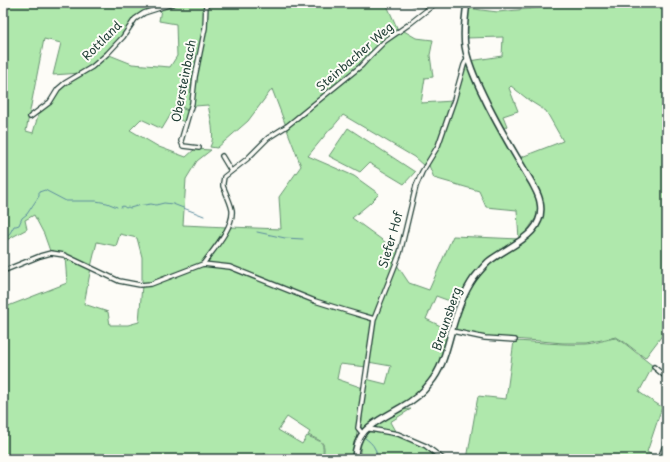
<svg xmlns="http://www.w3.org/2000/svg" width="670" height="462" font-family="'Playpen Sans',sans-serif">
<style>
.green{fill:#afe8ac;stroke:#679270}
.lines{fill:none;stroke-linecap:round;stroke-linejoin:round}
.stream{stroke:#5c8c9e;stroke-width:1}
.street-casing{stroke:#1f3d34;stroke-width:6}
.secondary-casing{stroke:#1f3d34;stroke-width:8}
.street{stroke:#fdfcf7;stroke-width:3.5}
.secondary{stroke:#fdfcf7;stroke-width:5}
.labels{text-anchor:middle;stroke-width:4;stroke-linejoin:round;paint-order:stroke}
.street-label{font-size:12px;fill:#1f3d34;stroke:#fdfcf7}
</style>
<rect width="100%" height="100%" fill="#fdfcf7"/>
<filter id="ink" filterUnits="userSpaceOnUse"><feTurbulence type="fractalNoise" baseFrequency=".025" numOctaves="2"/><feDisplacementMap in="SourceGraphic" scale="8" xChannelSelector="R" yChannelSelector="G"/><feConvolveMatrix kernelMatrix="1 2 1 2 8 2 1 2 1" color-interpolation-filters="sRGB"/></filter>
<g filter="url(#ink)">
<g class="green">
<path d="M 3,3 L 174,3 L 135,19 L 122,37 L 92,67 L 81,73 L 53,75 L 61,43 L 44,39 L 26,131 L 33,133 L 39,112 L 50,102 L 59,89 L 65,83 L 93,67 L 107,54 L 132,64 L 170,67 L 177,56 L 176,24 L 159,21 L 161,9 L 177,3 L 206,3 L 204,28 L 189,111 L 177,104 L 162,129 L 141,119 L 130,130 L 159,147 L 186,157 L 195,149 L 211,150 L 197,161 L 186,179 L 183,225 L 227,227 L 202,263 L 150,283 L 142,284 L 142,257 L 137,238 L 120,234 L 116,246 L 97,242 L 91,267 L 65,254 L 50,251 L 44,234 L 34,215 L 25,220 L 27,229 L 3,242 Z"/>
<path d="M 207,3 L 386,3 L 398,30 L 361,65 L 286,126 L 272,89 L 248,121 L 217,148 L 210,147 C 216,137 210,116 208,105 L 195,106 L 193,105 L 193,94 L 205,29 Z"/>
<path d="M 558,3 L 658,3 L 658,4 L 667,5 L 667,329 L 645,358 L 623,341 L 616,337 L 587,343 L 563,343 L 540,341 L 485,337 L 454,330 L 463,303 L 475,281 L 491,264 L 529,238 L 539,225 L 542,218 L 542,200 L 537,187 L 519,158 L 563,141 L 546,111 L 530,101 L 511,86 L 509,88 L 518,111 L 503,116 L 507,126 L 502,130 L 487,99 L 470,61 L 502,56 L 503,37 L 466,38 L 467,19 L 469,8 L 481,10 L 498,12 L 547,7 Z"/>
<path d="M 404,31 L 416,38 L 433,40 L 430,55 L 433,77 L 425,78 L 421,103 L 453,101 L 437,146 L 424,166 L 414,157 L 343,115 L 332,128 L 331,128 L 308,156 L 354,176 L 379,194 L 370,203 L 352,218 L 400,253 L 374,317 L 315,300 L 230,266 L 209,263 L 208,260 L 230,227 L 281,229 L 279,197 L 301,166 L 286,127 L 362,67 L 385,41 L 396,34 Z"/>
<path d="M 466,63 L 467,63 L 480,94 L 495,125 L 529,182 L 537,202 L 538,208 L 537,216 L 525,234 L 488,260 L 458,304 L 436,296 L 426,319 L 449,330 C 445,341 443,354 438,365 C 430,382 415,396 400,406 C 387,414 373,418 363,429 L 361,427 L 366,379 L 386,384 L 391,366 L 368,362 L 375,319 L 397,265 L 409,283 L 429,290 L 453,236 L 519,239 L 517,210 L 486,207 L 479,191 L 434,178 L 428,163 L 439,146 Z"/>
<path d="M 181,108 L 188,111 L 185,122 L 177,119 Z"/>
<path d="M 348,128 L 415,172 L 404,184 L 369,163 L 360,172 L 329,156 Z"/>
<path d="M 65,256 L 91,268 L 84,304 L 108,312 L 110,325 L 128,325 L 139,322 L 142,285 L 151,285 L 203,265 L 230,268 L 315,302 L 374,319 L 367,367 L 340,364 L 337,379 L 363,388 L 357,428 C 358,439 352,448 353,459 L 323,459 C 326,441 323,442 308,435 L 310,432 L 287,417 L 278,430 L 302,444 L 307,436 C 323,442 325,442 322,459 L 283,459 L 264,454 L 262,459 L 3,459 L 3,308 L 67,283 Z"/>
<path d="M 616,338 L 623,342 L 653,366 L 639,392 L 649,399 L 662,407 L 647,452 L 659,459 L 467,459 L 478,396 L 506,399 L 514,341 C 538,342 562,345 585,344 C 595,344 606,339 616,338 Z"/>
<path d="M 411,409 L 390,422 L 395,431 L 375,428 L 374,425 L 401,410 Z"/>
<path d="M 368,432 L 381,432 L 398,436 L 425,447 L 441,459 L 360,459 C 360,448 360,440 368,432 Z"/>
</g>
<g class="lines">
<g class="stream">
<path d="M 121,207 L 123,206 L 126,208 L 128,207 L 130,208 L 137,206 L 151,204 L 156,205 L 164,203 L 173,204 L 204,216"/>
<path d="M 257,232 L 285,238 L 303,239"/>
<path d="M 7,237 L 10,233 L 14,226 L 16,226 L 19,225 L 22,218 L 27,214 L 39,196 L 39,192 L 45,190 L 66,201 L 96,201 L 107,203 L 117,207"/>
<path d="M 365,438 C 369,441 373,444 375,449 C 377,454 376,455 380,459"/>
</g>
<defs>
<g id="street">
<path d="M 414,3 L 425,4 L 430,7"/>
<path d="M 30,117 L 50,102 L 58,89 L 65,83 L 92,67 L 107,54 L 123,37 L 135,19 L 144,13 L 175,3"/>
<path d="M 199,148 L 183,146 L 181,141 L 192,103 L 195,77 L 205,28 L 206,3"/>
<path d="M 222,156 L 231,171"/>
<path d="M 203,264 C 213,250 234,227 232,210 C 231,204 226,193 223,186 L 223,183 L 224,177 L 247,159 L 268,138 L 287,126 L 361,66 L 370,56 L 385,41 L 408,25 L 436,3"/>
<path d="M 3,271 L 40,256 L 51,253 L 64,255 L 119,281 L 140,285 L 151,284 L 203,264 L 230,267 L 315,301 L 347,311 L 374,319"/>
<path d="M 452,331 L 485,338 L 515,340"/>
<path d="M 654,367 L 667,378"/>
<path d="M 369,427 L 370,429 L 398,434 L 426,446 L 443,459"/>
<path d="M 362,433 L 358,428 L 374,319 L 400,253 L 416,186 L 422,172 L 438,146 L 454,100 L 464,65 L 468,57"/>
<path d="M 662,453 L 667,441"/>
</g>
<path id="secondary" d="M 355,459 C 355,428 377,422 400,408 C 411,402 422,394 430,383 C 442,369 446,351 451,333 C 456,314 462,295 474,278 C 478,273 483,267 488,262 C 507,246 547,235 540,202 C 539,195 535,189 532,183 C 515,154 498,127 484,97 C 476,81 468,64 465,46 C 463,32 465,17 467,3"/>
</defs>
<use href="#street" class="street-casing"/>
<use href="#secondary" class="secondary-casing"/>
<use href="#street" class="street"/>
<use href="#secondary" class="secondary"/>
</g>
</g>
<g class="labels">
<g class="street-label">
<text transform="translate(102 41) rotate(-45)" y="4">Rottland</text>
<text transform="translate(355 57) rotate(-41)" y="4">Steinbacher Weg</text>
<text transform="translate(184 81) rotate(-79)" y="4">Obersteinbach</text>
<text transform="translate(391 240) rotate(-74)" y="4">Siefer Hof</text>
<text transform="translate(447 319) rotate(-71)" y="4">Braunsberg</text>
</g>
</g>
<rect width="670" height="462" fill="none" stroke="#fdfcf7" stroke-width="16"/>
<rect x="8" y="8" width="654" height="446" fill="none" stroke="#1f3d34" stroke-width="1.5" filter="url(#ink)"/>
</svg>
